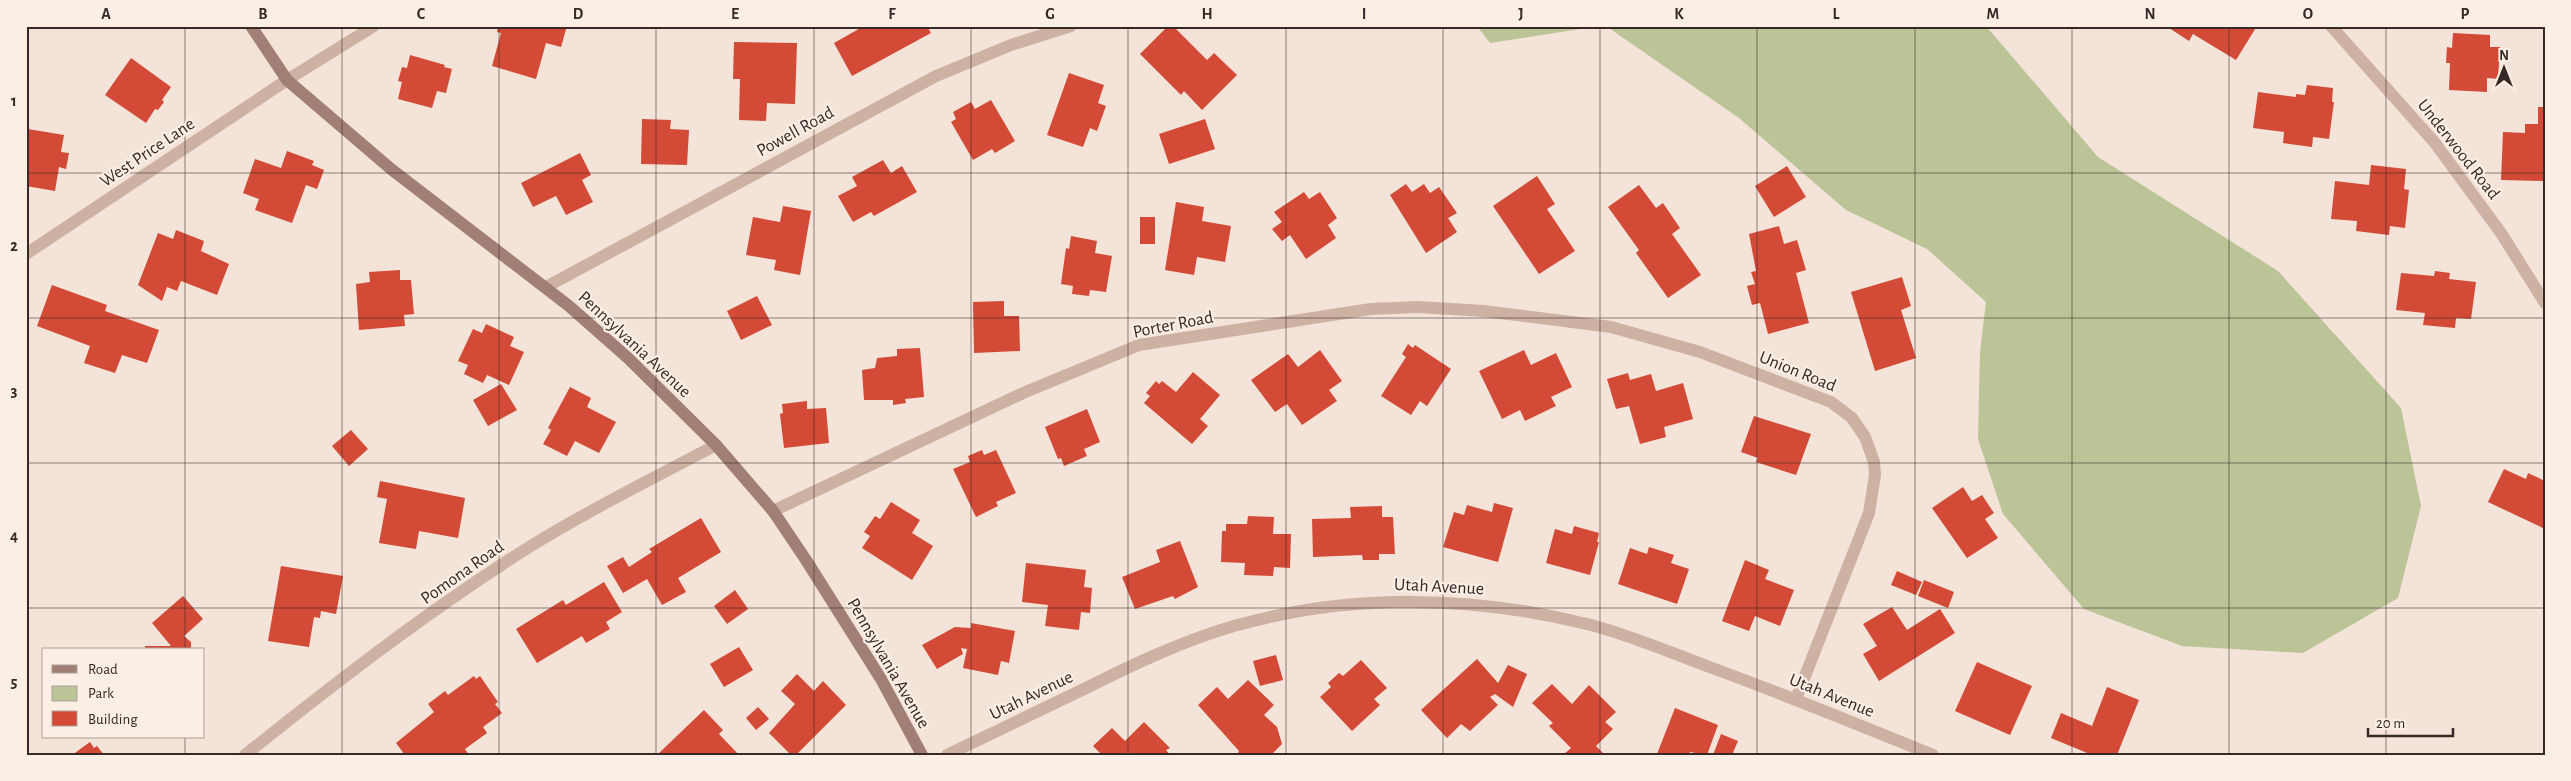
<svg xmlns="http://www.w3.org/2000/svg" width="2571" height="781" font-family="'Alegreya Sans',sans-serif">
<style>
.green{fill:#bbc497}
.building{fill:#d34a37}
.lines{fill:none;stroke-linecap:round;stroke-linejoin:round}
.street{stroke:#cdb1a3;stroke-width:12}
.secondary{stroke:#a17f74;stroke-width:12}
.grid{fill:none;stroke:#372926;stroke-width:1;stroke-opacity:0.55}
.labels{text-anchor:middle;stroke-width:4.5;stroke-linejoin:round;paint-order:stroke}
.street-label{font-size:18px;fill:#372926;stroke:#fbeee5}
.neatline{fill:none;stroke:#372926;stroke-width:2}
.grid-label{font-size:16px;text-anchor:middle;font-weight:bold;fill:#372926}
</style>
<rect width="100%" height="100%" fill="#f4e3d8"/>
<g class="green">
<path d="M 1477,26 L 1600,26 L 1490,43 Z"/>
<path d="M 1606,26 L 1986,26 L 2098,157 L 2278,271 L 2401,408 L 2421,506 L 2398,598 L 2303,653 L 2182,646 L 2084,609 L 2003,514 L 1978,439 L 1980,352 L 1986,302 L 1927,249 L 1846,210 L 1739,118 Z"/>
</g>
<g class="building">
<path d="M 498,26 L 567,26 L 561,47 L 546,43 L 536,79 L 492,66 L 501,33 L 497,32 Z"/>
<path d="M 864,26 L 927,26 L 931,33 L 852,76 L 834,43 Z"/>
<path d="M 1168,26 L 1173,26 L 1207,60 L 1214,53 L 1237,75 L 1202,110 L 1184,91 L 1181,95 L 1140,54 Z"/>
<path d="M 2166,26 L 2257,26 L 2236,60 L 2193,34 L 2189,41 Z"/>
<path d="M 2453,33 L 2490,35 L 2490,47 L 2500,47 L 2498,79 L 2487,78 L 2487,92 L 2449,90 L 2450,63 L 2446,63 L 2447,47 L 2452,48 Z"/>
<path d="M 734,42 L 797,43 L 795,104 L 767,103 L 766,121 L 739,120 L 740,79 L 733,79 Z"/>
<path d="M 410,55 L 445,65 L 444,67 L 452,69 L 446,93 L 437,91 L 432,108 L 398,99 L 402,82 L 398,81 L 402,67 L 407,68 Z"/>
<path d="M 131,58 L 171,87 L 162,100 L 164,102 L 158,110 L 155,109 L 146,123 L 105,95 Z"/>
<path d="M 1069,73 L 1104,85 L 1098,103 L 1106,106 L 1097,131 L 1090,128 L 1083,147 L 1047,135 Z"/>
<path d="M 2307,85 L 2333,88 L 2332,102 L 2334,102 L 2329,139 L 2313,137 L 2312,147 L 2283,143 L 2284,132 L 2253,128 L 2258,92 L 2296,97 L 2296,94 L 2305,95 Z"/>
<path d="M 991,100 L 1015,141 L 995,153 L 992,149 L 973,160 L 951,122 L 956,119 L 953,112 L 971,102 L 975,109 Z"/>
<path d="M 2538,107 L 2545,107 L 2545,181 L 2501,180 L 2503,132 L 2525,133 L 2525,124 L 2538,124 Z"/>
<path d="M 642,119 L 671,120 L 670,129 L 689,130 L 687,165 L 641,164 Z"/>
<path d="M 1205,119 L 1215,149 L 1169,164 L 1159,134 Z"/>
<path d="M 28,129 L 64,135 L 61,152 L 69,153 L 66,169 L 59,167 L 55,191 L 26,186 Z"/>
<path d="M 287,151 L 314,161 L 312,165 L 324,170 L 317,189 L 306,185 L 292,223 L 255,210 L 259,199 L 243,193 L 255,159 L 281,168 Z"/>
<path d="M 580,153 L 591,175 L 582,180 L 593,202 L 566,215 L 556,196 L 533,207 L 521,183 Z"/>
<path d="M 883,160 L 891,173 L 902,166 L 917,192 L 874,216 L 871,212 L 853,222 L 838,196 L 857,186 L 852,177 Z"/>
<path d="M 2371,165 L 2406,169 L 2404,189 L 2409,190 L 2405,228 L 2390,226 L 2389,235 L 2356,231 L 2357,221 L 2331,219 L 2335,181 L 2369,185 Z"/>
<path d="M 1787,166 L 1806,197 L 1774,217 L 1755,186 Z"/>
<path d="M 1537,176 L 1555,204 L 1547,209 L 1575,251 L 1539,274 L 1493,206 Z"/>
<path d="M 1406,184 L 1412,192 L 1424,184 L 1430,193 L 1439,187 L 1457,213 L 1448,218 L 1457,232 L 1426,253 L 1390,195 Z"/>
<path d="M 1639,185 L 1656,208 L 1663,203 L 1680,228 L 1672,234 L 1701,275 L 1668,298 L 1636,253 L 1639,250 L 1608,207 Z"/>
<path d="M 1304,192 L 1309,199 L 1320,192 L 1337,218 L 1328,225 L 1336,238 L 1306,259 L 1290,235 L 1282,241 L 1272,229 L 1282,222 L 1274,212 Z"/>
<path d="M 1176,202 L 1204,207 L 1202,221 L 1231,226 L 1225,262 L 1197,257 L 1194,275 L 1165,270 Z"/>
<path d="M 783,206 L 811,211 L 800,275 L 774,270 L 776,260 L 746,255 L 753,217 L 780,222 Z"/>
<rect x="1140" y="217" width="15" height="27"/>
<path d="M 1779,226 L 1784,244 L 1797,240 L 1806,270 L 1796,273 L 1809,323 L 1768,334 L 1760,303 L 1752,305 L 1747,286 L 1755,284 L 1751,272 L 1756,271 L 1749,234 Z"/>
<path d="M 176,230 L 204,241 L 201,251 L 229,264 L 217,295 L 181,281 L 177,291 L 167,287 L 162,301 L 138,285 L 158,233 L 173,239 Z"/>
<path d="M 1071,236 L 1097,241 L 1095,253 L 1112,256 L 1106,292 L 1090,290 L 1089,296 L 1072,294 L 1073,286 L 1061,284 L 1066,248 L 1069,249 Z"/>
<path d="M 400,270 L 400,280 L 411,280 L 414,314 L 404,315 L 405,326 L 359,330 L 356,284 L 370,282 L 369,272 Z"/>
<path d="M 2435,271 L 2450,273 L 2449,279 L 2476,282 L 2471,319 L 2456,318 L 2455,328 L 2423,325 L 2425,313 L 2396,310 L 2401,273 L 2434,276 Z"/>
<path d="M 1902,277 L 1911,306 L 1901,310 L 1916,358 L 1875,371 L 1851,292 Z"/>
<path d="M 52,285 L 107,305 L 105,311 L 159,330 L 147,363 L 122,355 L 115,373 L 84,363 L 90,346 L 37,326 Z"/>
<path d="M 757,296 L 772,325 L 741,340 L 727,311 Z"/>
<path d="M 1004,301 L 1004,316 L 1019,316 L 1020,351 L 974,353 L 973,302 Z"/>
<path d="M 486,324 L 514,337 L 510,346 L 524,352 L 509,385 L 487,375 L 483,383 L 464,374 L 468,365 L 458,361 L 473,329 L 482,333 Z"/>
<path d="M 1408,344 L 1413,348 L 1415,345 L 1451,369 L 1427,406 L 1420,401 L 1411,415 L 1381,396 L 1406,357 L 1402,354 Z"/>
<path d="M 920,348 L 924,397 L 905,399 L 906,403 L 893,405 L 893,400 L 864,400 L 862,370 L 875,368 L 877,358 L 897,356 L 897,349 Z"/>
<path d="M 1320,350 L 1342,381 L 1329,390 L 1337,401 L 1302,425 L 1287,404 L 1275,412 L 1251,380 L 1288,354 L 1298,367 Z"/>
<path d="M 1524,350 L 1531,365 L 1556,353 L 1572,387 L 1551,397 L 1556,406 L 1525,421 L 1520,410 L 1502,419 L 1479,371 Z"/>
<path d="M 1193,372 L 1220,395 L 1200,419 L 1208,426 L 1192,444 L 1144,403 L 1150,396 L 1146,393 L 1156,381 L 1159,384 L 1162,381 L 1176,392 Z"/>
<path d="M 1628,373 L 1630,380 L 1651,374 L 1656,391 L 1683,383 L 1693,419 L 1664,427 L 1666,437 L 1640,444 L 1629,406 L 1616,409 L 1607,379 Z"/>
<path d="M 501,384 L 517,410 L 488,426 L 473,400 Z"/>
<path d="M 570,387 L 591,398 L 587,407 L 616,422 L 599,453 L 575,441 L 567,456 L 543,444 L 551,430 L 548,428 Z"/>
<path d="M 807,401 L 807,409 L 826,408 L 829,443 L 784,448 L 780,414 L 783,413 L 782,404 Z"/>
<path d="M 1087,409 L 1100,442 L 1084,449 L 1087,456 L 1064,466 L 1061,458 L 1058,459 L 1045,427 Z"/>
<path d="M 1754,416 L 1811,434 L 1796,475 L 1756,462 L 1758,458 L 1741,452 Z"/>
<path d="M 351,430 L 368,449 L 349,466 L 332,446 Z"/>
<path d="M 982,450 L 984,455 L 996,450 L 1016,493 L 996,502 L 998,506 L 976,517 L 953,469 L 970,462 L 968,456 Z"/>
<path d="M 2504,469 L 2526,479 L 2528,473 L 2545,481 L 2545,529 L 2488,502 Z"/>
<path d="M 380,481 L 465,498 L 458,538 L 419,531 L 416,549 L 379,543 L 387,499 L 377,497 Z"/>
<path d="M 1963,487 L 1972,501 L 1982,495 L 1994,513 L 1985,519 L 1998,538 L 1967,558 L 1932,508 Z"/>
<path d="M 891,502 L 920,520 L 912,533 L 933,546 L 912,580 L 862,548 L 870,536 L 864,532 L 875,516 L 880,519 Z"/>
<path d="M 1494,503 L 1513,508 L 1498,562 L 1443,547 L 1454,512 L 1464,515 L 1467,505 L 1492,512 Z"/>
<path d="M 1382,506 L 1382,517 L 1393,517 L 1395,554 L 1379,554 L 1379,560 L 1363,560 L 1362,555 L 1313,557 L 1312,519 L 1351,518 L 1350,507 Z"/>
<path d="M 1248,516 L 1274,517 L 1273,534 L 1291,534 L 1290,568 L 1274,567 L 1273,576 L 1244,575 L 1245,563 L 1221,562 L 1222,531 L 1226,531 L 1226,524 L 1247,524 Z"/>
<path d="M 701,518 L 721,552 L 678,578 L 686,592 L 662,605 L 647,579 L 623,593 L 607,566 L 623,557 L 629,567 L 652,552 L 649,549 Z"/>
<path d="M 1574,526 L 1599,533 L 1597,542 L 1599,542 L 1590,575 L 1546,563 L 1555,529 L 1572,534 Z"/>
<path d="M 1180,541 L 1198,587 L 1175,599 L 1173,596 L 1135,609 L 1122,577 L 1160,562 L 1156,550 Z"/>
<path d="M 1649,547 L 1674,555 L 1671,563 L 1689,569 L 1677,604 L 1618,584 L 1630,548 L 1647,554 Z"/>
<path d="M 1745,560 L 1769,570 L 1765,579 L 1794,590 L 1780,626 L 1755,616 L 1749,631 L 1722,621 Z"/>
<path d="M 1026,563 L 1086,570 L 1084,587 L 1092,588 L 1090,613 L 1081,612 L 1079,630 L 1045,626 L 1048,605 L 1022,602 Z"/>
<path d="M 281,566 L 343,576 L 336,614 L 321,611 L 320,618 L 314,617 L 309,647 L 268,641 Z"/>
<path d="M 1897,571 L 1922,582 L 1916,595 L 1891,585 Z"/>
<path d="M 1924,580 L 1954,592 L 1948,608 L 1918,596 Z"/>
<path d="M 604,582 L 622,612 L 606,622 L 610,629 L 586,643 L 582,636 L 537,663 L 516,629 L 563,600 L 566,605 Z"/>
<path d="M 735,590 L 748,609 L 727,624 L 714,606 Z"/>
<path d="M 183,596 L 203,619 L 184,636 L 191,642 L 191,650 L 145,650 L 145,646 L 171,646 L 152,623 Z"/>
<path d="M 1892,607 L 1907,630 L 1940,609 L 1955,633 L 1879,681 L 1863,654 L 1877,646 L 1863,624 Z"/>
<path d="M 971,623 L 1015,631 L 1009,663 L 1001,661 L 998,675 L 963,668 L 967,649 L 961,648 L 963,654 L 937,669 L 922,645 L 955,627 L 971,628 Z"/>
<path d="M 739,647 L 753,670 L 724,687 L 710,664 Z"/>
<path d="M 1276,655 L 1283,680 L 1260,686 L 1253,661 Z"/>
<path d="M 1477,659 L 1498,683 L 1508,665 L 1527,674 L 1513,707 L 1495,694 L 1490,697 L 1498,705 L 1470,731 L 1461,724 L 1447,738 L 1421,710 Z"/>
<path d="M 1361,660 L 1387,688 L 1374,699 L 1380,705 L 1352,731 L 1320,697 L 1331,687 L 1328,683 L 1339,673 L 1343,676 Z"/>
<path d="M 1977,662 L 2032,686 L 2010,735 L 1955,711 Z"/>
<path d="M 797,674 L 814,691 L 823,681 L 846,705 L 796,755 L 791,755 L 769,733 L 795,704 L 781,691 Z"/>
<path d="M 474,676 L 476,679 L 480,676 L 498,702 L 495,704 L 502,713 L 483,727 L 487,733 L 465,749 L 469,755 L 405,755 L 396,743 L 434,712 L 428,704 L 445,691 L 448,695 Z"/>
<path d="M 1248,680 L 1274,705 L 1264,715 L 1277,727 L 1282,744 L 1271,755 L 1237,755 L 1239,751 L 1198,705 L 1217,687 L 1228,699 Z"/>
<path d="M 1552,684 L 1572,704 L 1589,685 L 1616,712 L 1605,722 L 1613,729 L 1596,746 L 1605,755 L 1563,755 L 1571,748 L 1549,726 L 1553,723 L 1532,703 Z"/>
<path d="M 2107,687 L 2139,700 L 2117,755 L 2092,755 L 2051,738 L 2061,713 L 2092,726 Z"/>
<path d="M 758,707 L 769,719 L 756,730 L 746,718 Z"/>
<path d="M 1675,708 L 1718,725 L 1707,755 L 1690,752 L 1688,755 L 1657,754 Z"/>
<path d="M 704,710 L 723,730 L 719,734 L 739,755 L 657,755 Z"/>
<path d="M 1144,722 L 1170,748 L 1166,750 L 1170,755 L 1102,755 L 1093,746 L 1112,728 L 1125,741 Z"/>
<path d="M 1721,734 L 1738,741 L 1732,755 L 1713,755 Z"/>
<path d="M 90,742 L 94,748 L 97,746 L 104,755 L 72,755 Z"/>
</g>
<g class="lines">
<g class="street">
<path d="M 2331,26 L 2435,143 L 2501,233 L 2545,303"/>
<path d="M 26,254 L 287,80 L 374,26"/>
<path d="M 546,287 L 936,76 L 1011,45 L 1071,26"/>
<path d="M 773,511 L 1023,393 L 1139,345 L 1371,309 L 1417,307 L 1484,311 L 1611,327 L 1700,352 L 1831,402 L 1852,418 L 1865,437 L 1874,462 L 1875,475 L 1869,513 L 1796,699"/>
<path d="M 245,755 C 335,683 428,611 526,549 C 587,511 652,479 716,445"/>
<path d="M 947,755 C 993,733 1039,711 1084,689 C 1132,665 1182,641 1234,626 C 1351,593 1473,595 1591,625 C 1629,635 1667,651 1704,665 C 1781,693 1857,724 1933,755"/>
</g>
<path class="secondary" d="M 251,26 L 287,80 L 391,169 L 569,306 L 628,358 L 716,445 L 773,511 L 806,560 L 881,679 L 922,755"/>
</g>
<path class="grid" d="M 185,26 L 185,650M 342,26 L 342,755M 499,26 L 499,755M 656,26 L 656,755M 814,26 L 814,755M 971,26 L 971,755M 1128,26 L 1128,755M 1286,26 L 1286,755M 1443,26 L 1443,755M 1600,26 L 1600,755M 1757,26 L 1757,755M 1915,26 L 1915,755M 2072,26 L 2072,755M 2229,26 L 2229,755M 2386,26 L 2386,755M 26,173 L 2545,173M 26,318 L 2545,318M 26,463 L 2545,463M 26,608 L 2545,608M 185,737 L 185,755"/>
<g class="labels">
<g class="street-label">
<text transform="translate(795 131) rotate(-29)" y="6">Powell Road</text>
<text transform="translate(2459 149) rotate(52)" y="6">Underwood Road</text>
<text transform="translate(147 152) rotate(-34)" y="6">West Price Lane</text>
<text transform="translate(1173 324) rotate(-11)" y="6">Porter Road</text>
<text transform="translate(635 344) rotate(43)" y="6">Pennsylvania Avenue</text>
<text transform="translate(1798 371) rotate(22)" y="6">Union Road</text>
<text transform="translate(462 572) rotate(-35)" y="6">Pomona Road</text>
<text transform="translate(1439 586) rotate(3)" y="6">Utah Avenue</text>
<text transform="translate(889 663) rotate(60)" y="6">Pennsylvania Avenue</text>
<text transform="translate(1031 695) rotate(-26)" y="6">Utah Avenue</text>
<text transform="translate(1832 695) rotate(22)" y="6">Utah Avenue</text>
</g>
</g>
<rect width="2571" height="781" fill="none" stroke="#fbeee5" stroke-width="55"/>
<rect x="42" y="648" width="162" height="90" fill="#fbeee5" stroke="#ad9f99"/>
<rect x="52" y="665" width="25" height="8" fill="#a17f74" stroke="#ad9f99"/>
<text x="88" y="674" font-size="15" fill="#372926">Road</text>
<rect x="52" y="686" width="25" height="15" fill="#bbc497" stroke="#ad9f99"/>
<text x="88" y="698" font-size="15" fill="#372926">Park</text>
<rect x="52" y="711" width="25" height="15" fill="#d34a37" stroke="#ad9f99"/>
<text x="88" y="724" font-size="15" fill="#372926">Building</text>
<g transform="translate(2504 68)" stroke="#fbeee5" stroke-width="4" paint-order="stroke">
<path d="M0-4L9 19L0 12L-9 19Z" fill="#372926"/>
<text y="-8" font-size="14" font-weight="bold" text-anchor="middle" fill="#372926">N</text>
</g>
<path d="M2368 728v8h85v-8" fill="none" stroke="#372926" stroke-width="2.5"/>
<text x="2376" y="728" font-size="15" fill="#372926" stroke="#fbeee5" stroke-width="4" paint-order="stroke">20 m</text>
<rect x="28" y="28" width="2516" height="726" class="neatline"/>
<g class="grid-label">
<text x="106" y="19">A</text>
<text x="263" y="19">B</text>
<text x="421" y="19">C</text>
<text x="578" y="19">D</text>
<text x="735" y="19">E</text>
<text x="892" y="19">F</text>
<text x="1050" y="19">G</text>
<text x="1207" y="19">H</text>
<text x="1364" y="19">I</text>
<text x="1521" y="19">J</text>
<text x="1679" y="19">K</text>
<text x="1836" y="19">L</text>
<text x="1993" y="19">M</text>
<text x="2150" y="19">N</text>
<text x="2308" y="19">O</text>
<text x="2465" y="19">P</text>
<text x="14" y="106">1</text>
<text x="14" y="251">2</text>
<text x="14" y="396">3</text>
<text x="14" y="541">4</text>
<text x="14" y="687">5</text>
</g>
</svg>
